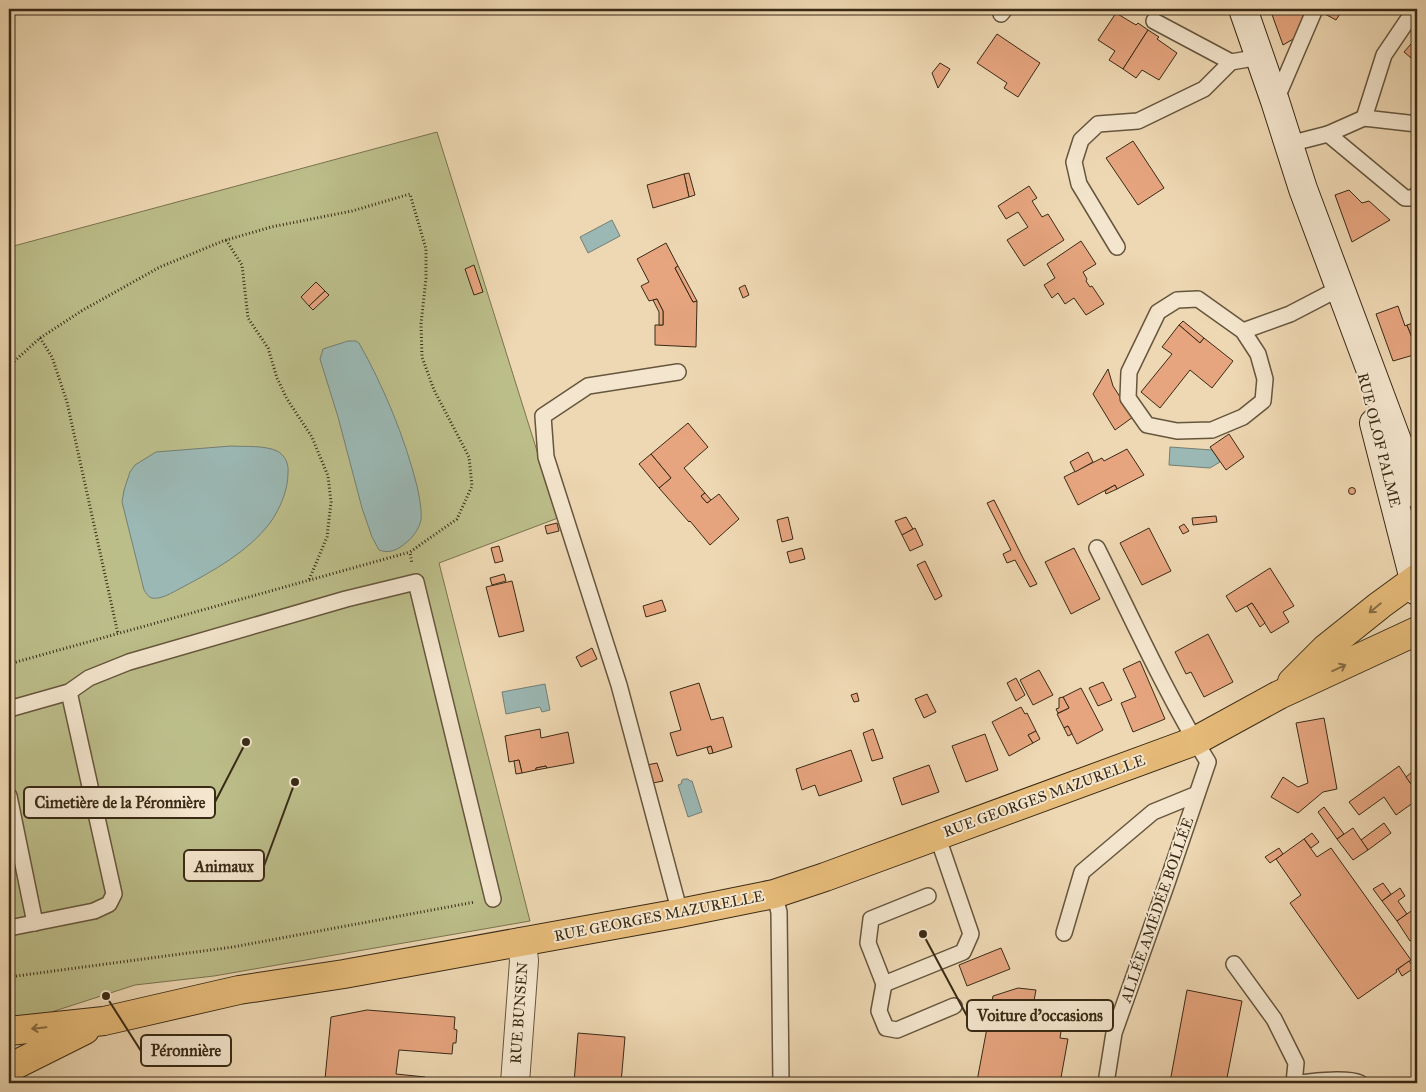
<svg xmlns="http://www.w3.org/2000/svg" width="1426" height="1092" font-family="'IM FELL Great Primer',serif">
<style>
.green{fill:#bcbe8a;stroke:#7a7450}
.water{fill:#9bb8b4;stroke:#747f75}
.building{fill:#e6a57f;stroke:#392a16}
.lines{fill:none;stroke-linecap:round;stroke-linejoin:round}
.service-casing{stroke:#66563d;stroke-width:18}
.minor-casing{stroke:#66563d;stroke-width:30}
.secondary-casing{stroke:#392a16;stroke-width:30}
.primary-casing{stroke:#392a16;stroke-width:30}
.path{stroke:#392a16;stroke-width:3;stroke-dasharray:1 2.5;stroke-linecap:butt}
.service{stroke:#f4e6ce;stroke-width:15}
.minor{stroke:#f4e6ce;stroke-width:28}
.secondary{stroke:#f4e6ce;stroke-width:28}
.primary{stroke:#e7bc7a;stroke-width:28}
.oneway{stroke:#876c43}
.labels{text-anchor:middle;stroke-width:4;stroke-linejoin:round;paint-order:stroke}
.street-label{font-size:15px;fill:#392a16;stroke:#f4e6ce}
.leader{fill:none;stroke:#392a16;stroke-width:2}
.callout-dot{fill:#392a16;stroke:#f4e6ce;stroke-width:2}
.callout{fill:#f4e6ce;stroke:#392a16;stroke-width:2}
.callout-label{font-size:16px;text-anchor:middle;font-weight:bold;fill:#392a16}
</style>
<rect width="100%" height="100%" fill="#eed8b3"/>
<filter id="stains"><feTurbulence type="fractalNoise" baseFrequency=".004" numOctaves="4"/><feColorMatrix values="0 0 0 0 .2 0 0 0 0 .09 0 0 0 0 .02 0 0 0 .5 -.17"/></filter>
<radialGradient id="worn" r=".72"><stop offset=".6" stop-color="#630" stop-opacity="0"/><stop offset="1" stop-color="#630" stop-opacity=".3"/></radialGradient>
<path class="green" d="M 437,132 L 558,518 L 439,563 L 530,921 L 214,976 L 135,985 L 33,1018 L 9,1015 L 9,243 L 10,247 Z"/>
<g class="water">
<path d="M 612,220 L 620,236 L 588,253 L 580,237 Z"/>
<path d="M 348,341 L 356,341 L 359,343 C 383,385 405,438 417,486 C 419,496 422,509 421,520 C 419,529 413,537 407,542 C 398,550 389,554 379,550 L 372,537 L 362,508 L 338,417 L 320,359 L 323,349 Z"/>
<path d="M 231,446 C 245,447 264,445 277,451 C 285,455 289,464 288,473 C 288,490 280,509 270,523 C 248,552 213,571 181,588 C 173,592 161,600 152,598 C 148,597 146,593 144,590 L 122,502 L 124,490 L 130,472 L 135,465 L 156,452 Z"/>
<path d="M 1170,447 L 1212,450 L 1220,462 L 1210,468 L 1169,465 Z"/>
<path d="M 545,684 L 550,710 L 542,712 L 540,707 L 506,714 L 502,692 Z"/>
<path d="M 684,779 L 688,779 L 690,781 L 692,781 L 702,812 L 688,817 L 678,785 L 681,784 L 682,780 Z"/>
</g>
<g class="building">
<path d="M 1270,9 L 1302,9 L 1306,19 L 1300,35 L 1283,45 Z"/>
<path d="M 1327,9 L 1343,9 L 1336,20 L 1325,14 Z"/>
<path d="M 1116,13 L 1136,25 L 1138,23 L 1148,30 L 1123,69 L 1109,60 L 1115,51 L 1098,40 Z"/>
<path d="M 1148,30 L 1159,37 L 1157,39 L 1177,53 L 1159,80 L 1142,70 L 1136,78 L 1123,69 Z"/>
<path d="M 997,34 L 1040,63 L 1018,97 L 1004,88 L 1007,83 L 977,63 Z"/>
<path d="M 1417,37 L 1417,63 L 1404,52 Z"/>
<path d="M 940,63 L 950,69 L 938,88 L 932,73 Z"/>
<path d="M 1133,141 L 1164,188 L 1138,205 L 1106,158 Z"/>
<path d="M 689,173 L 695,195 L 689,197 L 684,174 Z"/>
<path d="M 684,174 L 689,197 L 653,208 L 647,185 Z"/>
<path d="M 1029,186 L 1037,198 L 1032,201 L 1042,217 L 1048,214 L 1064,240 L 1024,266 L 1007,240 L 1028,227 L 1018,212 L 1006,219 L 998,206 Z"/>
<path d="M 1349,190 L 1362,203 L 1369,201 L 1390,220 L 1352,242 L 1335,195 Z"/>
<path d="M 1081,241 L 1096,264 L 1083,272 L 1087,279 L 1086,281 L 1090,287 L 1092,286 L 1104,304 L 1086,315 L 1074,298 L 1065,304 L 1058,293 L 1052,298 L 1044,285 L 1055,278 L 1047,264 Z"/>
<path d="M 666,243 L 678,266 L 675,268 L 693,302 L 697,301 L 696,347 L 655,345 L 655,325 L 663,325 L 663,311 L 657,299 L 649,301 L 641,286 L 649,282 L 637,259 Z"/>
<path d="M 474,265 L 483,292 L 474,295 L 465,269 Z"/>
<path d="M 678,266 L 697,301 L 693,302 L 675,268 Z"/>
<path d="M 316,282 L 325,291 L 309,306 L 301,297 Z"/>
<path d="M 745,285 L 749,295 L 743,298 L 739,288 Z"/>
<path d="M 325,291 L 329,295 L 313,310 L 309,306 Z"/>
<path d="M 657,299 L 663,311 L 663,325 L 659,325 L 659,312 L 653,300 Z"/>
<path d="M 1398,306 L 1405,326 L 1407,325 L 1413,340 L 1417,338 L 1417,354 L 1393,361 L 1376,314 Z"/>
<path d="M 1183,321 L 1204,338 L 1200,343 L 1179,325 Z"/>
<path d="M 1416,322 L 1417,338 L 1413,340 L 1407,325 Z"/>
<path d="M 1179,325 L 1200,343 L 1204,338 L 1233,361 L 1212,388 L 1190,370 L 1160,408 L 1141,392 L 1172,354 L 1162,347 Z"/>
<path d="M 1108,369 L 1113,386 L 1133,417 L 1115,430 L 1093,394 Z"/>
<path d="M 688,423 L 708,447 L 684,468 L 705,493 L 701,496 L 707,503 L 719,494 L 739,519 L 710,545 L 690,521 L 689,522 L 659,488 L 671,478 L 651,454 Z"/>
<path d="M 1229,434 L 1244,457 L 1226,470 L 1210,447 Z"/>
<path d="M 1127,449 L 1144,475 L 1117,489 L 1115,485 L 1078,505 L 1064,477 L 1102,458 L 1104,461 Z"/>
<path d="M 1088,452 L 1093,462 L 1075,472 L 1070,462 Z"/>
<path d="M 651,454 L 671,478 L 659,488 L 639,464 Z"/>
<path d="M 1115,485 L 1117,489 L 1106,494 L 1105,491 Z"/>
<circle cx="1352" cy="491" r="3.5"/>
<path d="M 705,493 L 711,500 L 707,503 L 701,496 Z"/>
<path d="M 994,500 L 1023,558 L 1037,584 L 1030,587 L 1015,560 L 1007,563 L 1003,554 L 1011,550 L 987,503 Z"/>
<path d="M 1216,516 L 1217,522 L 1193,525 L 1192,518 Z"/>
<path d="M 788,517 L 793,539 L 782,542 L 777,520 Z"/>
<path d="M 906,517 L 913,529 L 902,535 L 895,521 Z"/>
<path d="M 557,523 L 559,531 L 547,534 L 545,526 Z"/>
<path d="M 1184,524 L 1189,531 L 1183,534 L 1179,527 Z"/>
<path d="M 915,528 L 923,545 L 910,551 L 902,535 Z"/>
<path d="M 1149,528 L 1171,571 L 1142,585 L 1120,543 Z"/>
<path d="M 499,546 L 503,561 L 495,563 L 491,548 Z"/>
<path d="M 802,548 L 805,559 L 790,563 L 787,552 Z"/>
<path d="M 1074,548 L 1100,599 L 1071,614 L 1045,562 Z"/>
<path d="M 925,561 L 942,596 L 935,600 L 917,565 Z"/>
<path d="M 1270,568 L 1294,606 L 1283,612 L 1289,622 L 1271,633 L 1252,603 L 1236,612 L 1226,596 Z"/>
<path d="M 504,574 L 506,581 L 492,585 L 490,578 Z"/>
<path d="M 512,581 L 524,631 L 499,637 L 486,587 Z"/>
<path d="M 662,600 L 666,611 L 646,617 L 643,606 Z"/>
<path d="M 1252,603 L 1265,623 L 1260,627 L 1247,606 Z"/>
<path d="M 1208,634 L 1233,682 L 1204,697 L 1191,672 L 1186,674 L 1175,652 Z"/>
<path d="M 592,648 L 597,659 L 581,667 L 576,657 Z"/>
<path d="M 1140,661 L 1165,719 L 1133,732 L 1121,703 L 1136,697 L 1123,669 Z"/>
<path d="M 1039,670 L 1053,695 L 1033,705 L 1020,680 Z"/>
<path d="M 1016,678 L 1025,695 L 1016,701 L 1007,683 Z"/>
<path d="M 1103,682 L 1112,700 L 1098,706 L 1089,688 Z"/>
<path d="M 699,683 L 711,720 L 723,717 L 732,747 L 713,753 L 711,746 L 677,756 L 670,733 L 681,730 L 670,692 Z"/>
<path d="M 1081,688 L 1103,730 L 1077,744 L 1068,726 L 1064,728 L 1057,714 L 1069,708 L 1063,697 Z"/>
<path d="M 857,693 L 859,701 L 854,702 L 851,695 Z"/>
<path d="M 927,694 L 936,712 L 924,718 L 915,699 Z"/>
<path d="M 1063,697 L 1069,708 L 1058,713 L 1056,709 L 1059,708 L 1059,698 Z"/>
<path d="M 1021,707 L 1025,714 L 1027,713 L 1036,731 L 1028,735 L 1033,743 L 1009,756 L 992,722 Z"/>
<path d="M 1324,718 L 1337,789 L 1323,792 L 1298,813 L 1271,797 L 1283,777 L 1298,787 L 1308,783 L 1296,723 Z"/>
<path d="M 1068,726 L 1072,734 L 1068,736 L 1064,728 Z"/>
<path d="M 540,729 L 541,738 L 568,732 L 574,763 L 547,768 L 546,766 L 536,768 L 536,770 L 522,773 L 519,760 L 509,762 L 505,736 Z"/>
<path d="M 873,729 L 883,758 L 872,761 L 863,733 Z"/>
<path d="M 1036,731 L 1040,739 L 1033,743 L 1028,735 Z"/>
<path d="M 985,734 L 998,770 L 966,782 L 952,746 Z"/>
<path d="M 711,746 L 713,753 L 709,754 L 707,748 Z"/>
<path d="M 851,750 L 862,781 L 819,796 L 815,785 L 802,790 L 796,769 Z"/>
<path d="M 519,760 L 522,773 L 516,774 L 514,761 Z"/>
<path d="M 657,763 L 663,781 L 653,783 L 647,765 Z"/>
<path d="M 929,765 L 939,792 L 902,805 L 893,778 Z"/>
<path d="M 546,766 L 547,768 L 536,770 L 536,768 Z"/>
<path d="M 1399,766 L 1411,784 L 1417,780 L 1417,800 L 1396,815 L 1384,797 L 1359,815 L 1349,802 Z"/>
<path d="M 1412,772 L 1417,780 L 1411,784 L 1406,777 Z"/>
<path d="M 1324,807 L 1344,834 L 1337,839 L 1318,812 Z"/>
<path d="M 1384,823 L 1391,833 L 1368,850 L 1361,840 Z"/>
<path d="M 1353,828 L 1368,850 L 1353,860 L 1337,839 Z"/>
<path d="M 1312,833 L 1319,842 L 1311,848 L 1304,839 Z"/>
<path d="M 1304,839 L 1317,857 L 1331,848 L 1411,960 L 1396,970 L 1397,972 L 1358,999 L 1290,903 L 1301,895 L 1276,859 Z"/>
<path d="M 1279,848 L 1283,854 L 1270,863 L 1265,857 Z"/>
<path d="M 1383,883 L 1391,894 L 1382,901 L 1373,889 Z"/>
<path d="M 1400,888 L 1405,896 L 1398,901 L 1407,914 L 1397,921 L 1382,901 Z"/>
<path d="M 1414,909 L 1417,913 L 1417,936 L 1410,941 L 1397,921 Z"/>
<path d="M 1001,948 L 1010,969 L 967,986 L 959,965 Z"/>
<path d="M 1409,961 L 1414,968 L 1402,976 L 1398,969 Z"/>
<path d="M 1018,988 L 1036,990 L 1033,1006 L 1064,1012 L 1060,1038 L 1068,1039 L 1060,1083 L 991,1083 L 977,1081 L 993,996 Z"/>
<path d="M 1187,990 L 1242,1001 L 1226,1083 L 1177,1083 L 1170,1082 Z"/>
<path d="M 367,1010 L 455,1017 L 454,1029 L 457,1030 L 456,1043 L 453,1043 L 452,1054 L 399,1050 L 396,1074 L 425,1077 L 430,1083 L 362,1083 L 325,1079 L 331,1017 Z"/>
<path d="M 578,1033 L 625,1037 L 621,1083 L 574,1083 Z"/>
</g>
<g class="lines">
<defs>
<g id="service">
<path d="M 1001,14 L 1005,9"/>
<path d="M 1154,21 L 1231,62 L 1260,57"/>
<path d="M 1276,100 L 1315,9"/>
<path d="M 1364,118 L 1384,55 L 1407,21 L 1417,16"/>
<path d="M 1328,134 L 1405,198 L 1414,198 L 1417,194"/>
<path d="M 1289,144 L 1328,134 L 1364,118 L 1417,124"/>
<path d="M 1117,247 L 1079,184 L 1074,162 L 1081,140 L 1098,124 L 1138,121 L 1204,89 L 1231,62"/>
<path d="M 1243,331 L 1258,354 L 1265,379 L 1263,401 L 1243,417 L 1212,430 L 1177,431 L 1147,425 L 1128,398 L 1129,372 L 1158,312 L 1177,300 L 1198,299 L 1243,331 L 1290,314 L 1340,288"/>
<path d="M 678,372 L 588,386 L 543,416 L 546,457 L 619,685 L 680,913"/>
<path d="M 1097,548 C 1133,620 1166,694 1208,762 L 1167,883 L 1114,1033 L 1106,1083"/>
<path d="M 9,709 L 69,692 L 89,678 L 129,662 L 346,599 L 416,582 L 493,899"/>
<path d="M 9,796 L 35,923"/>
<path d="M 774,894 L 779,912 L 781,1083"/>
<path d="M 928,896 L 871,919 L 868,943 L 884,984 L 963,952 L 971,934 L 937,835"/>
<path d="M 9,928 L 94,911 L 109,904 L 114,894 L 69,692"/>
<path d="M 1064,933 L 1082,872 L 1153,812 L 1197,794"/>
<path d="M 1234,964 L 1274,1019 L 1296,1063 L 1294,1083"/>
<path d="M 884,984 L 879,1011 L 886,1028 L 897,1030 L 954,1006"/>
<path d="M 1296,1083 C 1313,1082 1345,1077 1360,1083"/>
</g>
<path id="minor" d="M 515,1083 L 524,961 L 522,942"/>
<g id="secondary">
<path d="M 1243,9 L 1275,101 L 1303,189 L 1417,494"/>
<path d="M 1374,423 L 1417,591"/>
</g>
<g id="primary">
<path d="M 1292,682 L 1325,649 L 1380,605 L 1417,578"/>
<path d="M 9,1031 L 104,1021 L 239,990 L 344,974 L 680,913 L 774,894 L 825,877 L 1195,741 L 1279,695 L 1417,631"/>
<path d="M 15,1065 L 85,1030"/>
</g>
</defs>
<use href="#service" class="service-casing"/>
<use href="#minor" class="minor-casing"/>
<use href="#secondary" class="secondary-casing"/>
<use href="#primary" class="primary-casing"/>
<g class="path">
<path d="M 226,240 L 242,265 L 248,318 L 268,348 L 277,378 L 287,399 L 312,437 L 328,476 L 331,502 L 327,537 L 309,580"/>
<path d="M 40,338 L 52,357 L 67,402 L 118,634"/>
<path d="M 9,366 L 40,338 L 83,310 L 160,267 L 223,241 L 271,227 L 352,211 L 410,194 L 426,249 L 426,278 L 421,324 L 422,357 L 434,390 L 469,457 L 472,486 L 457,519 L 410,552 L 412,564"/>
<path d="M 9,664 L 410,552"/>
<path d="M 9,977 L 233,947 L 475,902"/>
</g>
<use href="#service" class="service"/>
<use href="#minor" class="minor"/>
<use href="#secondary" class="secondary"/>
<use href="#primary" class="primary"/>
</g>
<defs><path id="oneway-shaft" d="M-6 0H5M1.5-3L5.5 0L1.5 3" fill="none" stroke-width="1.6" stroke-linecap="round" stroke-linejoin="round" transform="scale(1.25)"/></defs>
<g class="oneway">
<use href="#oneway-shaft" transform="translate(1375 608) rotate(141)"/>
<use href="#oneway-shaft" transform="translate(1339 668) rotate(-25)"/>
<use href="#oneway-shaft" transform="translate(39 1028) rotate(174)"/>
</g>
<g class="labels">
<g class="street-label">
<text transform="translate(1379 440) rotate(76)" y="5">RUE OLOF PALME</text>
<text transform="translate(1044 796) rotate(-20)" y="5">RUE GEORGES MAZURELLE</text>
<text transform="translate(1157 910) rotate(-71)" y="5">ALLÉE AMÉDÉE BOLLÉE</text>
<text transform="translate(659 916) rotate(-11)" y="5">RUE GEORGES MAZURELLE</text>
<text transform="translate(519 1013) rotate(-86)" y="5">RUE BUNSEN</text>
</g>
</g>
<path class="leader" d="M246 742L215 802M295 782L264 866M923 934L967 1016M106 996L141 1051"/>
<g class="callout-dot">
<circle cx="246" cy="742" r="5"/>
<circle cx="295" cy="782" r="5"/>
<circle cx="923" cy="934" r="5"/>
<circle cx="106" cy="996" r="5"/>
</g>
<g class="callout">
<rect x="24" y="787" width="191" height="31" rx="5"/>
<rect x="184" y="850" width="80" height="31" rx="5"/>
<rect x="967" y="1000" width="146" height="31" rx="5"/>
<rect x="141" y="1035" width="90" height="31" rx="5"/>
</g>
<g class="callout-label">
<text x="120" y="808">Cimetière de la Péronnière</text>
<text x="224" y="872">Animaux</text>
<text x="1040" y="1021">Voiture d'occasions</text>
<text x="186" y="1056">Péronnière</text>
</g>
<rect width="1426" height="1092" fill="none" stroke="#eed8b3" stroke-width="30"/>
<rect x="10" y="10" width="1406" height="1072" fill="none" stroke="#392a16" stroke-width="2.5"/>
<rect x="15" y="15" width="1396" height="1062" fill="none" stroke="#392a16"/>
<rect width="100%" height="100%" filter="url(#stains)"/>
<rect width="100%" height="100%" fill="url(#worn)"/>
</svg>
